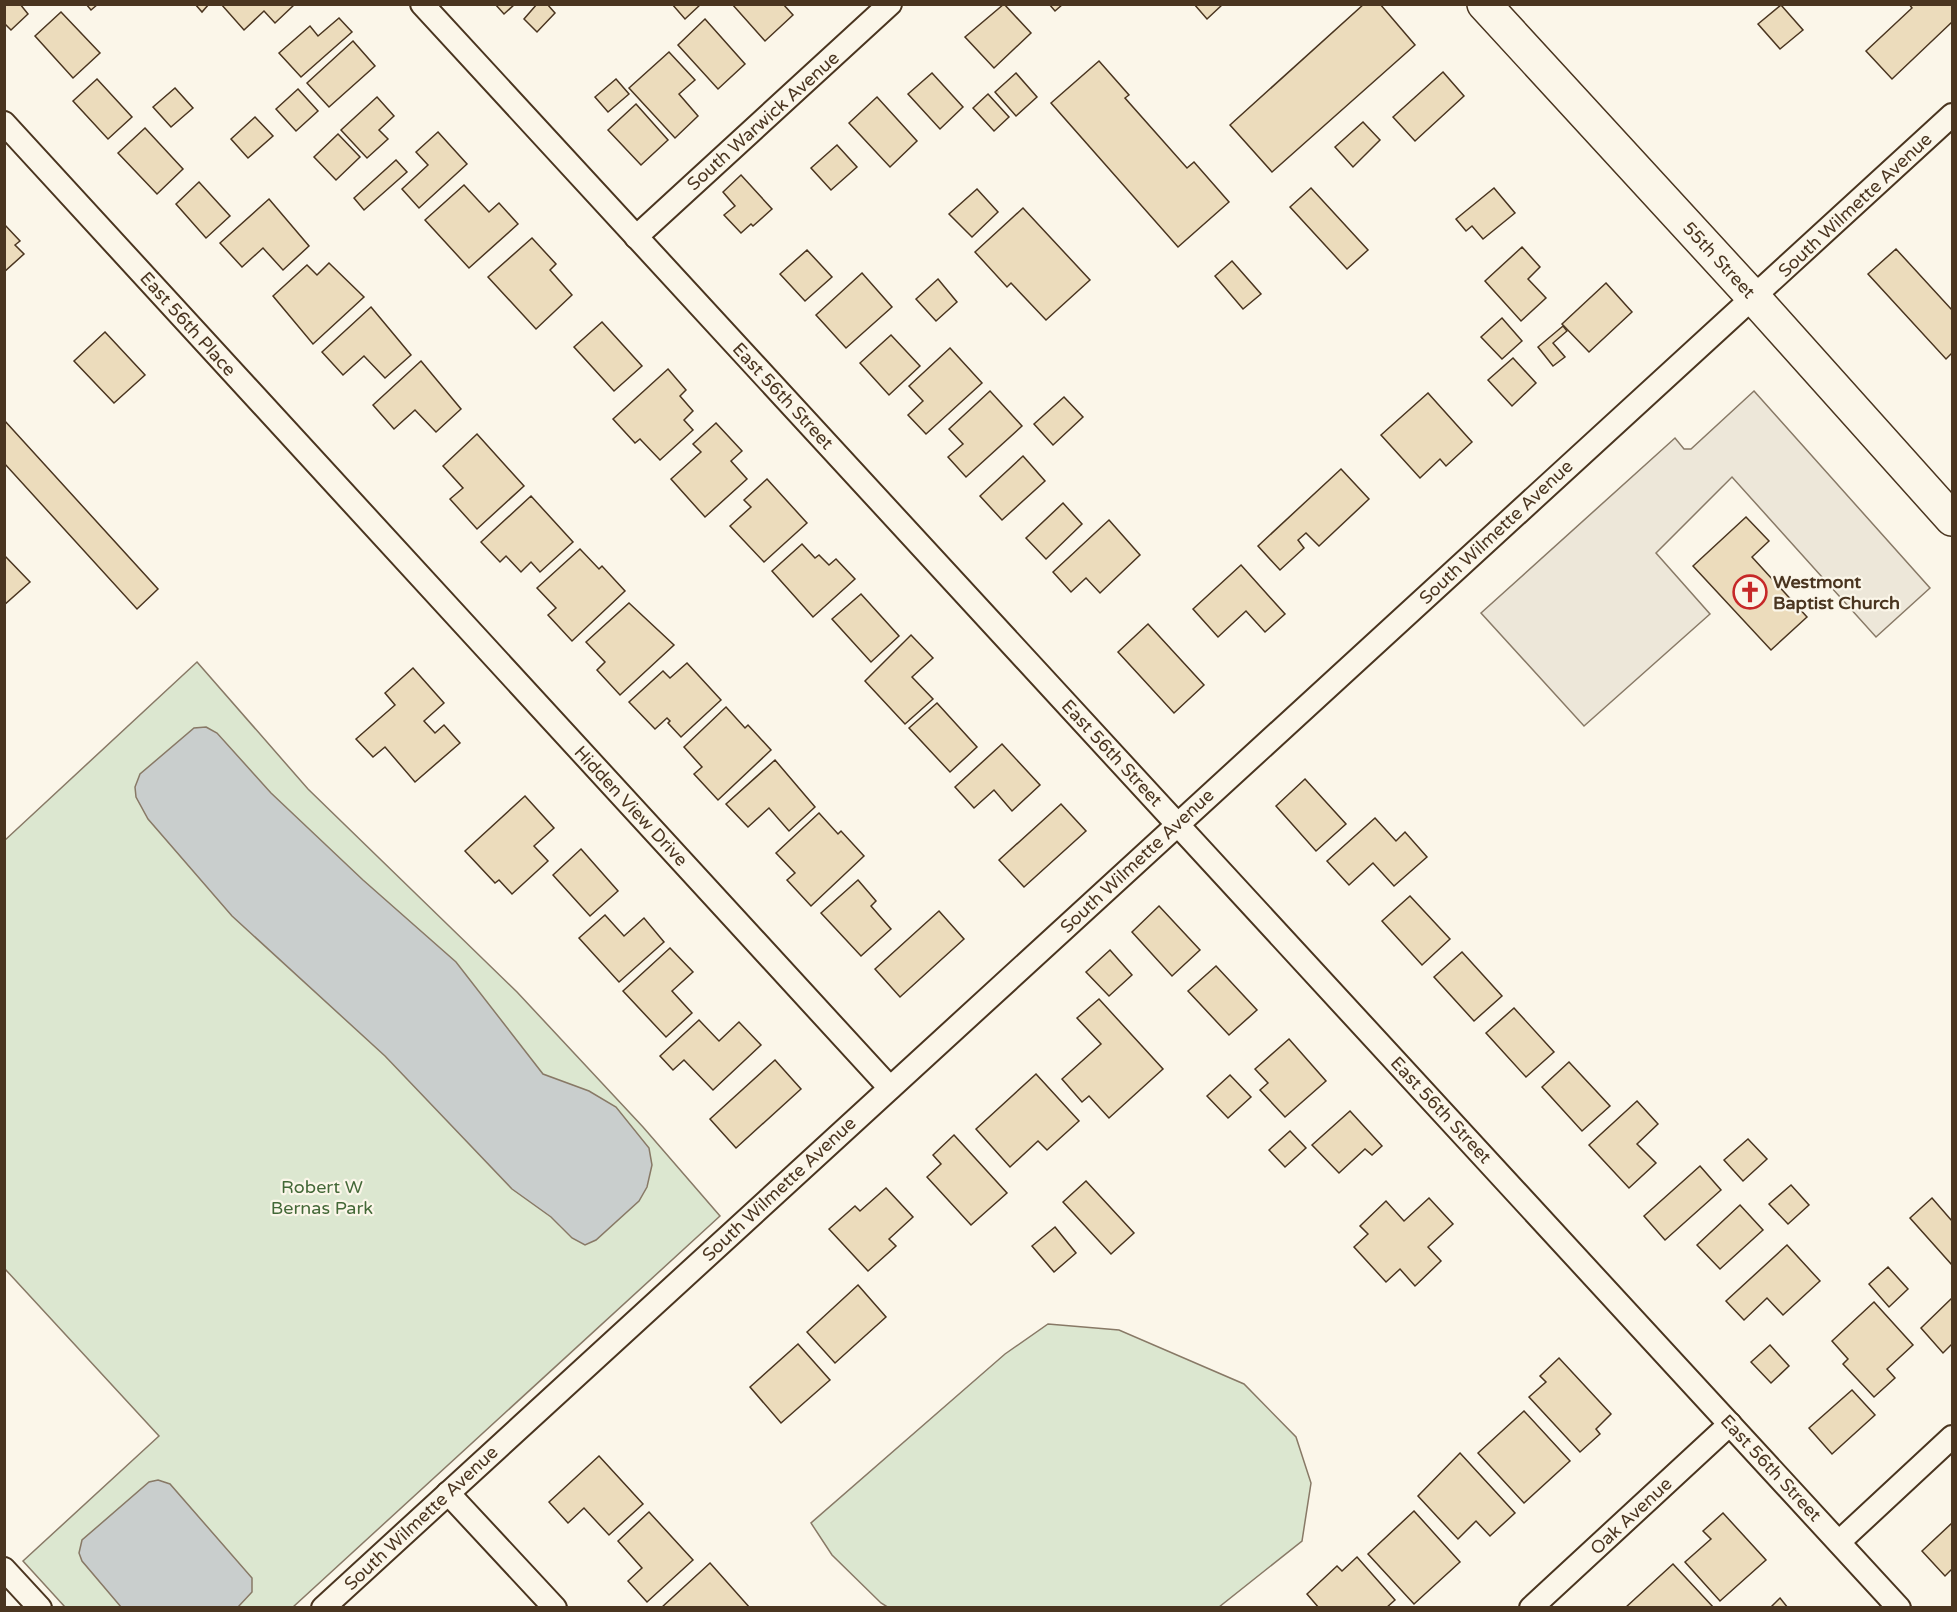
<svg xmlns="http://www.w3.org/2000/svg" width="1957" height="1612" font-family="'Varela Round',sans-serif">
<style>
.green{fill:#dce7d0;stroke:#887966;stroke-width:1.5}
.parking{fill:#ede7d9;stroke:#887966;stroke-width:1.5}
.water{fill:#c9cecd;stroke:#887966;stroke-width:1.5}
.building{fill:#ecdcbc;stroke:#4a3520;stroke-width:1.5}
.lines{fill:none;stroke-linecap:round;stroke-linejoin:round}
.minor-casing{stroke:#4a3520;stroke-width:26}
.secondary-casing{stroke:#4a3520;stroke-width:36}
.minor{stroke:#fbf6e9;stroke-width:22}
.secondary{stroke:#fbf6e9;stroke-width:33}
.labels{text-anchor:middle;stroke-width:4.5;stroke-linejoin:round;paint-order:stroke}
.street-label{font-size:18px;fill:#4a3520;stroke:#fbf6e9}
.poi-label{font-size:18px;font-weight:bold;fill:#4a3520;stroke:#fbf6e9;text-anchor:start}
.park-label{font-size:18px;fill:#436837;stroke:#fbf6e9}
</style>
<rect width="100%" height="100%" fill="#fbf6e9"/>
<g class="green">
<path d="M 197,662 L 308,789 L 517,992 L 643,1127 L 720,1216 L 293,1607 L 65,1607 L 23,1561 L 159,1436 L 5,1269 L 4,841 Z"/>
<path d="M 1048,1324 L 1119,1330 L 1244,1384 L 1296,1437 L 1311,1483 L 1302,1541 L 1219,1607 L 889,1608 L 881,1603 L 832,1555 L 811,1523 L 1005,1354 Z"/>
</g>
<path class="parking" d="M 1754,391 L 1930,588 L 1876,637 L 1732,477 L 1656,553 L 1710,614 L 1584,726 L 1481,613 L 1675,438 L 1684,449 L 1691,449 Z"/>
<g class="water">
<path d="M 206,727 L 217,733 L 271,793 L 363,880 L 456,962 L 543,1074 L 589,1091 L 616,1107 L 649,1148 L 652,1165 L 647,1187 L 639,1201 L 596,1240 L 585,1245 L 572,1238 L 551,1217 L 512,1189 L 385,1056 L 232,916 L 148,819 L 136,797 L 135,787 L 140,774 L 194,728 Z"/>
<path d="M 158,1480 L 170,1484 L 252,1578 L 252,1592 L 238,1607 L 121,1607 L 82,1561 L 79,1553 L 82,1540 L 149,1482 Z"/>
</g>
<g class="building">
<path d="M 20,4 L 28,14 L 11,30 L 4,23 L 4,5 Z"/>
<path d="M 86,4 L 98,4 L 91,10 Z"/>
<path d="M 195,4 L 209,4 L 202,12 Z"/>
<path d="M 221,4 L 295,4 L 275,23 L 264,11 L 244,30 Z"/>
<path d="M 495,4 L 515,4 L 504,14 Z"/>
<path d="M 537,4 L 547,4 L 555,13 L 537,32 L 524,19 Z"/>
<path d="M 672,4 L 701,4 L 685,19 Z"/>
<path d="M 732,4 L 783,4 L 793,15 L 765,41 Z"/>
<path d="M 1004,4 L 1031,33 L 994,68 L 965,37 Z"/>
<path d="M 1049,4 L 1063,4 L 1055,11 Z"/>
<path d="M 1194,4 L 1223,4 L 1207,19 Z"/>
<path d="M 1364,4 L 1380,4 L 1415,45 L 1272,172 L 1230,125 Z"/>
<path d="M 1909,4 L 1952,4 L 1952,22 L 1892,79 L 1866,51 L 1912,8 Z"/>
<path d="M 1781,5 L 1803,30 L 1780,49 L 1758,24 Z"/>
<path d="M 61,12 L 100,53 L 73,78 L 35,36 Z"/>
<path d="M 339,18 L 352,32 L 301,77 L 279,53 L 310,26 L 318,36 Z"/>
<path d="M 705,19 L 745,64 L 718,89 L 678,45 Z"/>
<path d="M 353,41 L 375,66 L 329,107 L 307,83 Z"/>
<path d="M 669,52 L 695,80 L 679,94 L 698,116 L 675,138 L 629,88 Z"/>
<path d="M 1099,61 L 1129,95 L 1125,98 L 1187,168 L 1194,162 L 1229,202 L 1178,247 L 1051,103 Z"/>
<path d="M 1443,72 L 1464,96 L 1415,141 L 1393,117 Z"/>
<path d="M 932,73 L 963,107 L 940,129 L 908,94 Z"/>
<path d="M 1016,73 L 1037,97 L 1016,116 L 995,92 Z"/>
<path d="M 97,79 L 132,117 L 108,139 L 73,101 Z"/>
<path d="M 616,79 L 629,94 L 608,112 L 595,97 Z"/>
<path d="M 175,88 L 193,108 L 171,127 L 153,107 Z"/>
<path d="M 298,89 L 318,111 L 296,131 L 276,109 Z"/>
<path d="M 988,94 L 1009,117 L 994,131 L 973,108 Z"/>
<path d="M 377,97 L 394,116 L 379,130 L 388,139 L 367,158 L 341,130 Z"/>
<path d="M 877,97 L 917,141 L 890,167 L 849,123 Z"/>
<path d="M 636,104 L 668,140 L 641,165 L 608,130 Z"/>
<path d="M 255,117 L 273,136 L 248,158 L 231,139 Z"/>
<path d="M 1363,122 L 1380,140 L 1353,167 L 1335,147 Z"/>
<path d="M 145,128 L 183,169 L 157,194 L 118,153 Z"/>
<path d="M 438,132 L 467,164 L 419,208 L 402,189 L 428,165 L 416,152 Z"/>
<path d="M 338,134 L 360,157 L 336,180 L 314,157 Z"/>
<path d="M 837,145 L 857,167 L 831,190 L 811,168 Z"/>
<path d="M 396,160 L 407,172 L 364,210 L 354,198 Z"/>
<path d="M 741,175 L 772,209 L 753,226 L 751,224 L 741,233 L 724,215 L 735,206 L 723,192 Z"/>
<path d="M 199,182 L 230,216 L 206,238 L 176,204 Z"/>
<path d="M 464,185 L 489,212 L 499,203 L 518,224 L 469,268 L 425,220 Z"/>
<path d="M 1311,188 L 1368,250 L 1347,269 L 1290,207 Z"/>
<path d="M 1494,188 L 1515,213 L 1483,239 L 1472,226 L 1466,231 L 1456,219 Z"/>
<path d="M 977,189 L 998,212 L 972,237 L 949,214 Z"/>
<path d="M 269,199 L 309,246 L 283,270 L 263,248 L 242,267 L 220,243 Z"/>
<path d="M 1023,208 L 1090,280 L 1046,320 L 1011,283 L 1007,287 L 975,252 Z"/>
<path d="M 4,224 L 20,241 L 15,245 L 24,254 L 4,272 Z"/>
<path d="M 532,238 L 556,264 L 550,270 L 572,295 L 536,329 L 488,277 Z"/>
<path d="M 1522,247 L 1540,267 L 1528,279 L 1546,298 L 1521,321 L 1485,281 Z"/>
<path d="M 1896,249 L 1952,310 L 1952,353 L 1946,359 L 1868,274 Z"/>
<path d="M 807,250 L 832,277 L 805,301 L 780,274 Z"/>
<path d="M 1232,261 L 1261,294 L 1243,309 L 1215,276 Z"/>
<path d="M 329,263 L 364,297 L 313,344 L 273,296 L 307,265 L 317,275 Z"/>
<path d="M 862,273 L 892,307 L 846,348 L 816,315 Z"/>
<path d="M 938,279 L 957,302 L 936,321 L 916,299 Z"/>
<path d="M 1606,283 L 1632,312 L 1589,352 L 1562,324 Z"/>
<path d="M 371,307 L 411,355 L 385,378 L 364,356 L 343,375 L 322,352 Z"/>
<path d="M 1502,318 L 1522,341 L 1502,359 L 1481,337 Z"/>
<path d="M 602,322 L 642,366 L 614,391 L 574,347 Z"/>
<path d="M 1563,326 L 1567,331 L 1553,343 L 1565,357 L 1553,366 L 1538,347 Z"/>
<path d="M 105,332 L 145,375 L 114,403 L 74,361 Z"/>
<path d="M 891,335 L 920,366 L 889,395 L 860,363 Z"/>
<path d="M 950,348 L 982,383 L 926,434 L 908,415 L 923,401 L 909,386 Z"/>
<path d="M 1513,358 L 1536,383 L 1512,406 L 1488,380 Z"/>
<path d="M 421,361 L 461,409 L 436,432 L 415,410 L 394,429 L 373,405 Z"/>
<path d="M 668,369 L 686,390 L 680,396 L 693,411 L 684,420 L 693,430 L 660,460 L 640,439 L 635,443 L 613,419 Z"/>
<path d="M 990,391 L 1022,426 L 966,477 L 948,457 L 963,444 L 949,429 Z"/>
<path d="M 1428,393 L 1472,442 L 1446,466 L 1440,459 L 1420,478 L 1381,435 Z"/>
<path d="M 1064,397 L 1083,417 L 1053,445 L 1034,424 Z"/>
<path d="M 4,420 L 158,589 L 137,609 L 4,463 Z"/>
<path d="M 716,423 L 742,451 L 731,461 L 747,479 L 705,517 L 671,479 L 701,452 L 693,444 Z"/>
<path d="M 477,434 L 524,486 L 477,529 L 450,499 L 463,488 L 443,466 Z"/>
<path d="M 1023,456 L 1045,481 L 1002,520 L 980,496 Z"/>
<path d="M 1341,469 L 1369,499 L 1319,546 L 1306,533 L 1298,540 L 1304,548 L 1280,570 L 1258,546 Z"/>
<path d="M 767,479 L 807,523 L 764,562 L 730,526 L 751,507 L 744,500 Z"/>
<path d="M 531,496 L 573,542 L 540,572 L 531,562 L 521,572 L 506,556 L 500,562 L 481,542 Z"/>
<path d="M 1063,503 L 1082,524 L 1046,559 L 1026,538 Z"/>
<path d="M 1746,517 L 1769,541 L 1752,557 L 1807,617 L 1771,650 L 1693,566 Z"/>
<path d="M 1109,520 L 1140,555 L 1100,593 L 1086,578 L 1071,592 L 1053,572 Z"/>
<path d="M 802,544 L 815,558 L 819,555 L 829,565 L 836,559 L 855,579 L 813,617 L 772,571 Z"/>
<path d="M 580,549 L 599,569 L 602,566 L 625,591 L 572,641 L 548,615 L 556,608 L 537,588 Z"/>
<path d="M 4,555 L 30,582 L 4,605 Z"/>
<path d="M 1241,565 L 1285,614 L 1265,632 L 1246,611 L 1218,637 L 1193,609 Z"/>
<path d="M 861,594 L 899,636 L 871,662 L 832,619 Z"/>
<path d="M 629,603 L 674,645 L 620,695 L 597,670 L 605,662 L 586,642 Z"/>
<path d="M 1148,624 L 1204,685 L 1174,713 L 1118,652 Z"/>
<path d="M 911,635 L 933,658 L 912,677 L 933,699 L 905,724 L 865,681 Z"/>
<path d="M 687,663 L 721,700 L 681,737 L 668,723 L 670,721 L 667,718 L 655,729 L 629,702 L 663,671 L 670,678 Z"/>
<path d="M 413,668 L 444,703 L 424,721 L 435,733 L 444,725 L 460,743 L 415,782 L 385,747 L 373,757 L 356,739 L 395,705 L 385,693 Z"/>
<path d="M 937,703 L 977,747 L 950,772 L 909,728 Z"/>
<path d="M 726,707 L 745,728 L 748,725 L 771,750 L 718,800 L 694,774 L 702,767 L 684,747 Z"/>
<path d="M 1002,744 L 1040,785 L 1012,811 L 994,790 L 974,808 L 955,787 Z"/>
<path d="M 775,760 L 815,807 L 789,831 L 769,808 L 748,827 L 726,804 Z"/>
<path d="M 1305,779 L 1346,824 L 1316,851 L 1276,806 Z"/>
<path d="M 525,796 L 554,828 L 534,846 L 548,861 L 512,894 L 499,880 L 495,883 L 465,851 Z"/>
<path d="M 1061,804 L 1086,831 L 1024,887 L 999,860 Z"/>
<path d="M 819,813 L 838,834 L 841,831 L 864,856 L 811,906 L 787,880 L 795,873 L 776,853 Z"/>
<path d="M 1375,818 L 1396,841 L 1405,832 L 1427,857 L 1394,886 L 1373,863 L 1349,885 L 1327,861 Z"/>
<path d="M 581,849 L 618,891 L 590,916 L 553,875 Z"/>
<path d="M 858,880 L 876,901 L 871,906 L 891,929 L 861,956 L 821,913 Z"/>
<path d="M 1410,896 L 1450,939 L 1422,965 L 1382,921 Z"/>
<path d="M 1159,906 L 1200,950 L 1172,976 L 1132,932 Z"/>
<path d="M 939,911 L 964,939 L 900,997 L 875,969 Z"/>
<path d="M 605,915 L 624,936 L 644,918 L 664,942 L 619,982 L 579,938 Z"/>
<path d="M 670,948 L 693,972 L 672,991 L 692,1013 L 666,1037 L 623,991 Z"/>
<path d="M 1110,950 L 1132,975 L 1109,996 L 1086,972 Z"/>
<path d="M 1462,952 L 1502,996 L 1474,1021 L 1434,977 Z"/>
<path d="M 1216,966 L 1257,1010 L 1229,1035 L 1188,991 Z"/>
<path d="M 1099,999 L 1163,1069 L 1109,1118 L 1089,1096 L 1082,1102 L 1062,1079 L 1101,1044 L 1077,1018 Z"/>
<path d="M 1514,1008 L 1554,1052 L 1526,1077 L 1486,1033 Z"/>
<path d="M 699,1020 L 719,1041 L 739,1022 L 761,1045 L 713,1090 L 684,1060 L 673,1070 L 660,1056 Z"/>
<path d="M 1289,1039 L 1326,1081 L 1285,1117 L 1260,1090 L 1268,1083 L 1255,1069 Z"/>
<path d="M 775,1060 L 801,1089 L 736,1148 L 710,1119 Z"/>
<path d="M 1569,1062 L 1610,1106 L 1582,1131 L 1542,1087 Z"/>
<path d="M 1036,1074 L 1079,1121 L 1047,1150 L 1038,1141 L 1010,1167 L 976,1129 Z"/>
<path d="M 1230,1075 L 1251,1097 L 1228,1118 L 1207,1096 Z"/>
<path d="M 1637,1101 L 1658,1124 L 1637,1144 L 1656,1163 L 1629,1188 L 1589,1145 Z"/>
<path d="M 1350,1111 L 1382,1146 L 1372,1155 L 1365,1149 L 1339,1173 L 1312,1145 Z"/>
<path d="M 1290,1131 L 1306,1148 L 1285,1167 L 1269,1150 Z"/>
<path d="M 954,1135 L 1007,1193 L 971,1225 L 927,1177 L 941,1164 L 933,1155 Z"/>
<path d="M 1748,1139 L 1767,1159 L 1743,1181 L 1724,1160 Z"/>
<path d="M 1700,1166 L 1721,1190 L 1665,1240 L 1644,1216 Z"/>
<path d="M 1086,1181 L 1134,1233 L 1111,1254 L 1063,1202 Z"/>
<path d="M 1791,1185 L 1809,1205 L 1788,1224 L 1769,1204 Z"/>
<path d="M 886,1188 L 913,1217 L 889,1239 L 896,1246 L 868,1271 L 829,1229 L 855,1206 L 860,1211 Z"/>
<path d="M 1429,1198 L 1453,1224 L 1428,1247 L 1441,1261 L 1415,1286 L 1400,1269 L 1386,1282 L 1354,1247 L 1368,1234 L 1360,1226 L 1386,1201 L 1404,1221 Z"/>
<path d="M 1932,1198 L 1952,1221 L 1952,1265 L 1910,1218 Z"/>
<path d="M 1740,1205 L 1763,1230 L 1720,1269 L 1697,1245 Z"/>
<path d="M 1055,1227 L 1076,1253 L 1054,1272 L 1032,1246 Z"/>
<path d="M 1787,1245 L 1820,1281 L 1783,1315 L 1767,1298 L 1744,1320 L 1726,1301 Z"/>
<path d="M 1888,1267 L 1908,1289 L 1889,1307 L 1869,1284 Z"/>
<path d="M 858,1285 L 886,1317 L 835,1363 L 807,1332 Z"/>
<path d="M 1952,1298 L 1952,1344 L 1943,1353 L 1921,1328 Z"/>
<path d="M 1874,1302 L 1913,1345 L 1887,1369 L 1895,1378 L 1874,1397 L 1843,1364 L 1848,1359 L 1832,1341 Z"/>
<path d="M 798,1344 L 830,1380 L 781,1423 L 750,1387 Z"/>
<path d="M 1770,1345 L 1789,1366 L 1771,1383 L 1751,1362 Z"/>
<path d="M 1559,1358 L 1611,1414 L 1596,1429 L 1600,1434 L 1580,1452 L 1529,1397 L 1546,1382 L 1540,1376 Z"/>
<path d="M 1852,1390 L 1875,1415 L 1832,1454 L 1809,1428 Z"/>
<path d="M 1524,1411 L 1570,1461 L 1524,1503 L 1478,1453 Z"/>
<path d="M 1460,1453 L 1515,1513 L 1490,1536 L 1476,1521 L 1458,1539 L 1418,1496 Z"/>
<path d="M 599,1456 L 643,1504 L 609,1535 L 584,1508 L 568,1523 L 549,1502 Z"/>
<path d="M 1414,1511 L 1460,1562 L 1414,1604 L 1368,1554 Z"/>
<path d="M 649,1512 L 693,1560 L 647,1602 L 628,1581 L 642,1568 L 618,1541 Z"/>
<path d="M 1723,1513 L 1766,1560 L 1720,1601 L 1685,1562 L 1711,1539 L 1703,1531 Z"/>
<path d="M 1952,1523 L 1952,1569 L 1945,1576 L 1922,1551 Z"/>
<path d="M 1357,1557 L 1395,1600 L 1386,1608 L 1319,1608 L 1307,1594 L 1337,1566 L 1342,1571 Z"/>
<path d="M 710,1563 L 750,1608 L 661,1608 Z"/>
<path d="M 1673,1564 L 1714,1608 L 1625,1608 Z"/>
<path d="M 1780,1598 L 1788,1608 L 1770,1608 Z"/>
</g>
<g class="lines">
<defs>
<g id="minor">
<path d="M 422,4 L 1899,1608"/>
<path d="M 4,123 L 890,1088"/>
<path d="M 636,237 L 890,4"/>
<path d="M 448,1493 L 555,1608"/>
<path d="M 1839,1542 L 1952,1437"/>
<path d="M 4,1569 L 40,1608"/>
<path d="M 323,1608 L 1952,115"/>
<path d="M 1531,1608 L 1730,1424"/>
</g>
<path id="secondary" d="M 1484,4 L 1754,298 L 1952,519"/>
</defs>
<use href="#minor" class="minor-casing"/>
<use href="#secondary" class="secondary-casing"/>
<use href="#minor" class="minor"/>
<use href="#secondary" class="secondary"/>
</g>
<defs>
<symbol id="church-ring" viewBox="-11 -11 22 22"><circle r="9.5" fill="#fbf6e9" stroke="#c62828" stroke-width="1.5"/><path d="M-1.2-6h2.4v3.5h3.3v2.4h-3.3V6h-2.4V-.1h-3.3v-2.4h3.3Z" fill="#c62828"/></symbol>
</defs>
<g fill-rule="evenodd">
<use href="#church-ring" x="1731" y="573" width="38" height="38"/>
</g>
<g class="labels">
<g class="street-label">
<text transform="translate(763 121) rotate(-42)" y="6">South Warwick Avenue</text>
<text transform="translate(1855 205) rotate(-43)" y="6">South Wilmette Avenue</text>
<text transform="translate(1719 260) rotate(47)" y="6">55th Street</text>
<text transform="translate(188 324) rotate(48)" y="6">East 56th Place</text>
<text transform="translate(783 396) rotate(47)" y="6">East 56th Street</text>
<text transform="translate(1496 532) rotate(-43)" y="6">South Wilmette Avenue</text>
<text transform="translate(1112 753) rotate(47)" y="6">East 56th Street</text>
<text transform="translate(631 806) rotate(47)" y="6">Hidden View Drive</text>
<text transform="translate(1137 861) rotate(-43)" y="6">South Wilmette Avenue</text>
<text transform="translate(1441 1110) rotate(47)" y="6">East 56th Street</text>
<text transform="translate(779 1189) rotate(-43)" y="6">South Wilmette Avenue</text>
<text transform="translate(1771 1468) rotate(47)" y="6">East 56th Street</text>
<text transform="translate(1631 1516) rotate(-43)" y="6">Oak Avenue</text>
<text transform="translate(421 1518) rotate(-43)" y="6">South Wilmette Avenue</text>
</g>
<g class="poi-label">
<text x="1773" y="588">Westmont<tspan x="1773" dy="21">Baptist Church</tspan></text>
</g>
<g class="park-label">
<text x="322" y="1193">Robert W<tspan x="322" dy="21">Bernas Park</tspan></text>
</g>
</g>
<rect width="1957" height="1612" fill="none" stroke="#4a3520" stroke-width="12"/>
</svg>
